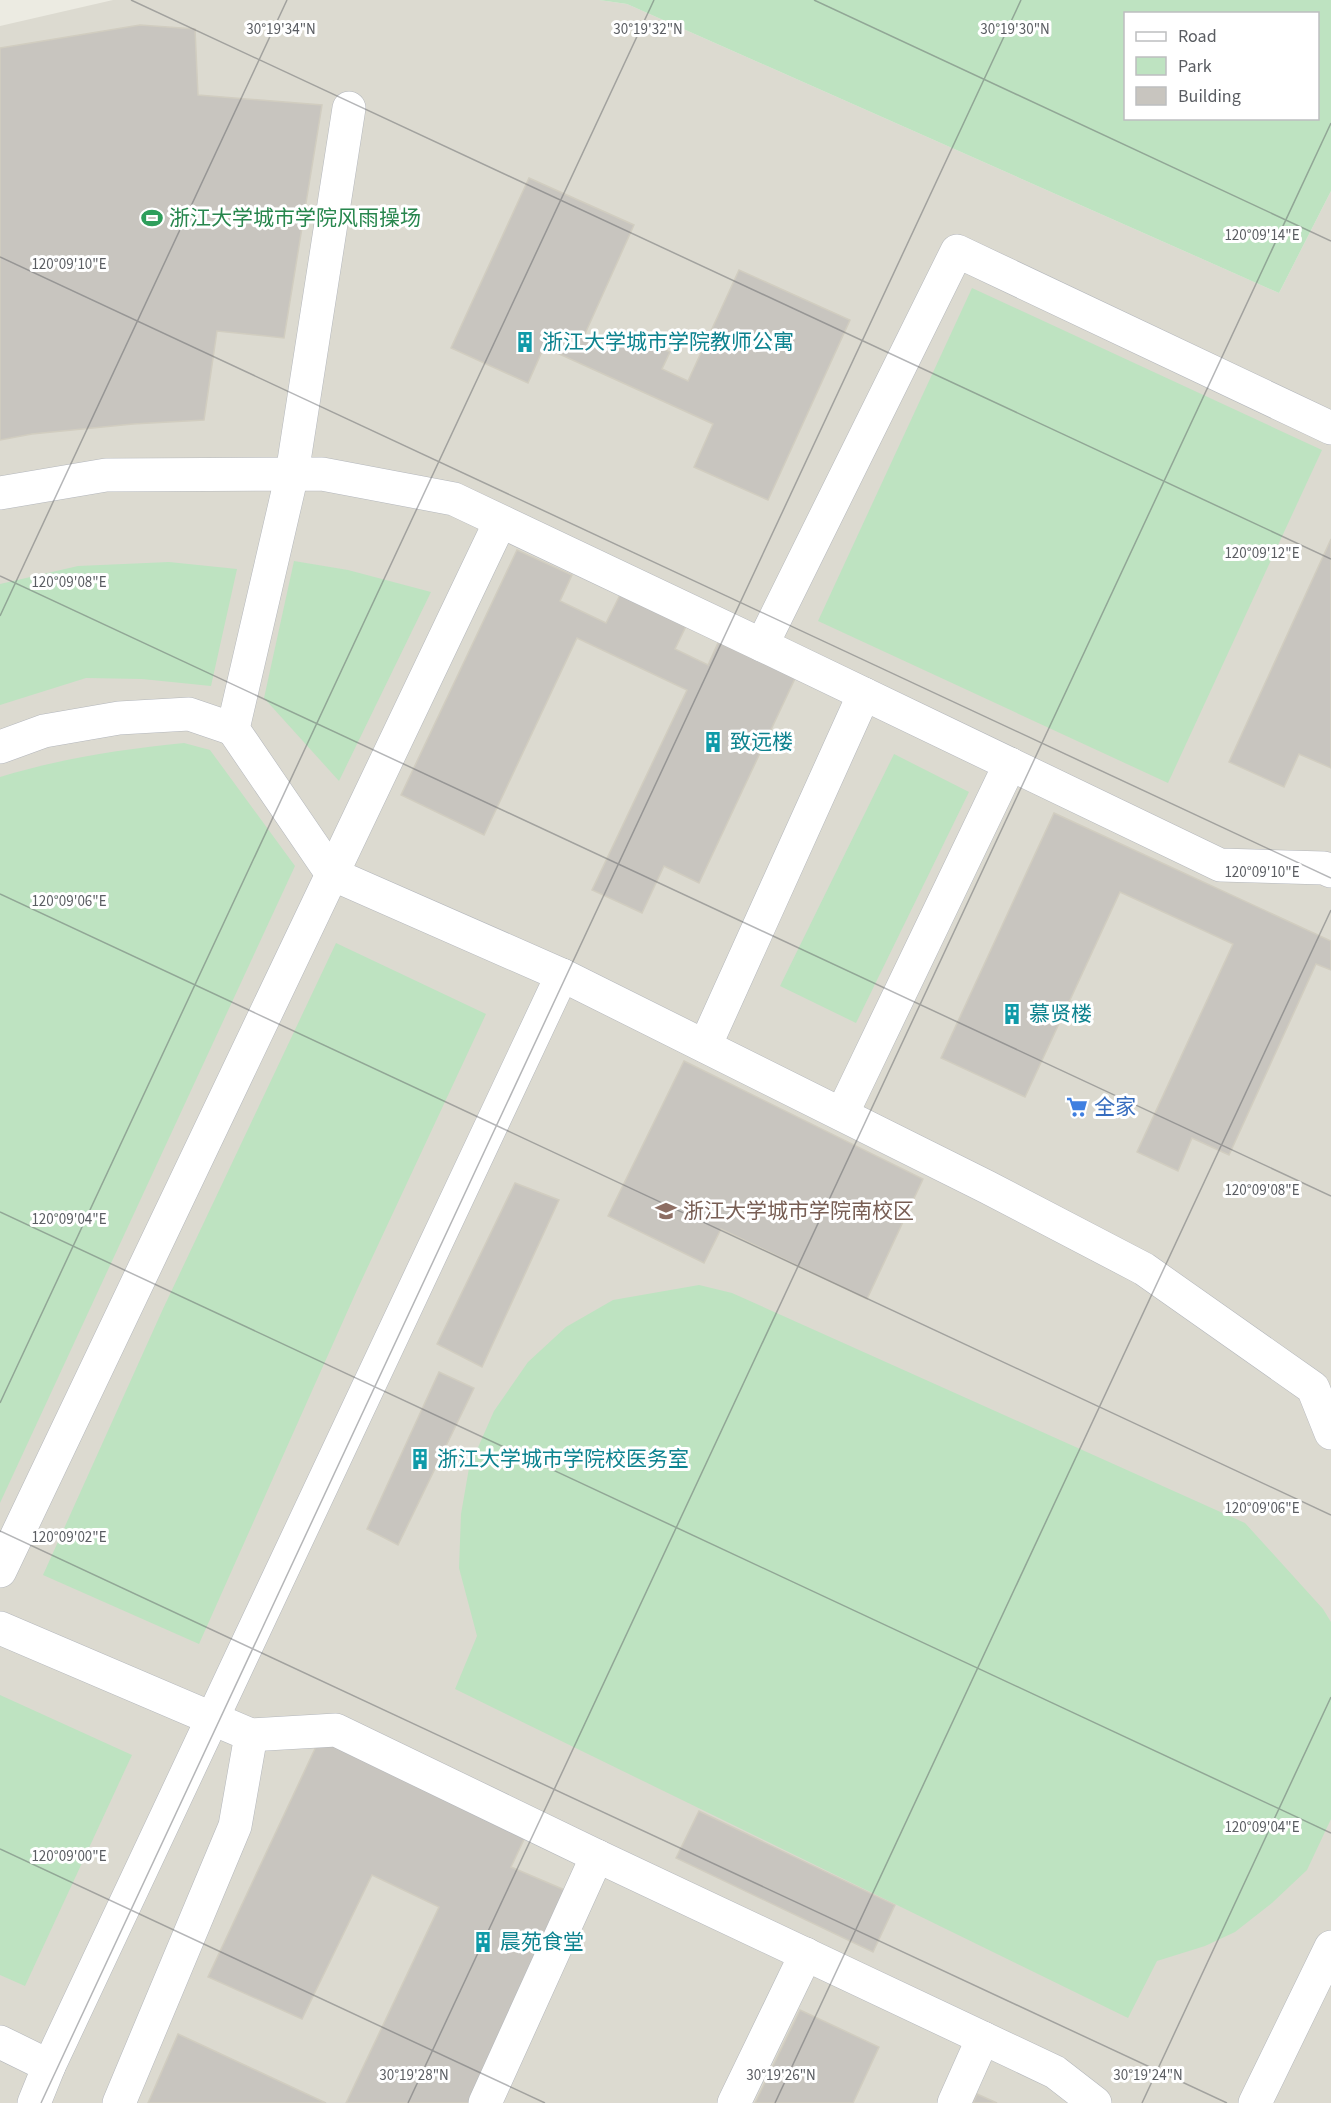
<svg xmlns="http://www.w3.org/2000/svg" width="1331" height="2103" font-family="'Source Sans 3','Noto Sans SC',sans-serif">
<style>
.education{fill:#dcdad0}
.green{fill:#bee3c1;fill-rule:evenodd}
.building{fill:#c8c5bf;stroke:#d1cdc0;stroke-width:1.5}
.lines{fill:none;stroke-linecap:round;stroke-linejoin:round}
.minor-casing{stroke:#b4b7bc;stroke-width:34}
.minor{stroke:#fff;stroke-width:33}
.ticks{fill:none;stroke:#5a5d62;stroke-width:1.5;stroke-opacity:0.45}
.labels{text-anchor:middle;stroke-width:6;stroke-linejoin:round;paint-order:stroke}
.leisure-label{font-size:21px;fill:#27864d;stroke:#fff;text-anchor:start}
.culture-label{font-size:21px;fill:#0d838f;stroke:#fff;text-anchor:start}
.shop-label{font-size:21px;fill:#366cbe;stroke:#fff;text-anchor:start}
.education-label{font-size:21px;fill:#785e54;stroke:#fff;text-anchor:start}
.ticks-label{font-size:15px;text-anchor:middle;fill:#5a5d62;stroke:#fff;stroke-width:6;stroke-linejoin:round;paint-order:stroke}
</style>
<rect width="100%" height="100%" fill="#ecebe2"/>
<path class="education" d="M 113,0 L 599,0 L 627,4 L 1279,293 L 1331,191 L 1331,2103 L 0,2103 L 0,26 Z"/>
<g class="green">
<path d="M 599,0 L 1331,0 L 1331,191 L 1279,293 L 627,4 ZM 1126,14 L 1318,14 L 1318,118 L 1126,118 Z"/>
<path d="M 972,288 L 1322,450 L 1168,783 L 818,621 Z"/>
<path d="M 294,561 L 348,570 L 431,592 L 339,781 L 264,698 Z"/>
<path d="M 169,562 L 237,569 L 211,686 L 142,679 L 86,678 L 0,705 L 0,584 L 78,566 Z"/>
<path d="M 184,743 L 210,750 L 295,866 L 0,1503 L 0,777 C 59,759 122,749 184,743 Z"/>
<path d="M 894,754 L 969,792 L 856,1023 L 780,986 Z"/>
<path d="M 336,943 L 486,1014 L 357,1290 L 199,1644 L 43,1575 L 162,1311 Z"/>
<path d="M 699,1285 L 732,1293 L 1245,1523 L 1323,1609 L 1331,1622 L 1331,1819 L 1307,1870 L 1272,1903 L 1235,1932 L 1205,1946 L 1157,1961 L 1128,2018 L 455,1689 L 477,1636 L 459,1568 L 461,1514 L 469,1468 L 494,1411 L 528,1362 L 566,1327 L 613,1300 Z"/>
<path d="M 0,1695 L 132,1755 L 25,1986 L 0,1975 Z"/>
</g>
<g class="building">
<path d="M 140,25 L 195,29 L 198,95 L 322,105 L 284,338 L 217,331 L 204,420 L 133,424 L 32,434 L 0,440 L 0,48 Z"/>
<path d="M 529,178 L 634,225 L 584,336 L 615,350 L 624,331 L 670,352 L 662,369 L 688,381 L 739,270 L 850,320 L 768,500 L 694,467 L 713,424 L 544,347 L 528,383 L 451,348 Z"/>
<path d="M 1331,539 L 1331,768 L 1299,754 L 1284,787 L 1229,762 Z"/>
<path d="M 517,550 L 572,575 L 560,601 L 606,623 L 622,591 L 688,622 L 675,649 L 708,665 L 722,634 L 799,670 L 699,883 L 664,866 L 642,913 L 592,890 L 687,690 L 577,638 L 484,835 L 401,795 Z"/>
<path d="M 1054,813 L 1331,941 L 1331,970 L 1316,964 L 1229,1155 L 1192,1138 L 1178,1171 L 1137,1152 L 1233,944 L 1120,892 L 1025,1097 L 941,1058 Z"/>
<path d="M 684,1061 L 923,1179 L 867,1299 L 721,1229 L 704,1263 L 608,1216 Z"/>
<path d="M 515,1183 L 559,1200 L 482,1367 L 437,1344 Z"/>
<path d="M 439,1372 L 474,1388 L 398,1545 L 367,1529 Z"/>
<path d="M 320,1738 L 527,1833 L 511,1867 L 567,1891 L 470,2103 L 346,2103 L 439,1907 L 372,1875 L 302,2019 L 208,1977 Z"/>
<path d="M 699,1811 L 895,1905 L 873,1952 L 676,1858 Z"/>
<path d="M 800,2010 L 879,2047 L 853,2103 L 755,2103 Z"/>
<path d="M 178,2034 L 326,2103 L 148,2103 Z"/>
<path d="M 977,2094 L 997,2103 L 973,2103 Z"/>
</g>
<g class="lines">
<defs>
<g id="minor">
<path d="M 349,108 L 292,474 L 233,729 L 332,874 L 562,975 L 987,1187 L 1144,1269 L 1313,1388 L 1331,1433"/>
<path d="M 0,493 L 106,475 L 322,474 L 454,499 L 762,645 L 1220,865 L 1324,868 L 1331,871"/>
<path d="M 762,645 L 957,251 L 1331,428"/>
<path d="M 0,747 L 44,731 L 119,718 L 189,714 L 233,729"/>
<path d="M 705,1046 L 864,694"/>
<path d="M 842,1114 L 1010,764"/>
<path d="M 0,1571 L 500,522"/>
<path d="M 0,1628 L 251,1735 L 235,1826 L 119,2103"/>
<path d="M 251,1735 L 336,1730 L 597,1856 L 1055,2072 L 1095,2103"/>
<path d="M 0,2042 L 49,2066"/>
<path d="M 34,2103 L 49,2066 L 562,975"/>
<path d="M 485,2103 L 597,1856"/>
<path d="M 734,2103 L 806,1954"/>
<path d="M 954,2103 L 983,2038"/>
<path d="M 1255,2103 L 1331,1947"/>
</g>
</defs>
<use href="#minor" class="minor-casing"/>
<use href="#minor" class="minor"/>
</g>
<path class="ticks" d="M 131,0 L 1331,559M 814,0 L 1331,241M 0,257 L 1331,878M 0,576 L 1331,1196M 0,616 L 287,0M 0,894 L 1331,1515M 0,1212 L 1331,1833M 0,1403 L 654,0M 0,1531 L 1227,2103M 0,1849 L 545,2103M 41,2103 L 1021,0M 408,2103 L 1331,123M 775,2103 L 1331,910M 1142,2103 L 1331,1697"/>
<defs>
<symbol id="stadium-bare" viewBox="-9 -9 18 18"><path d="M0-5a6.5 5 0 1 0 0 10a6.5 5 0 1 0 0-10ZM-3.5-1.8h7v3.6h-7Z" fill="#2e9e5b" stroke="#fff" stroke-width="2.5" paint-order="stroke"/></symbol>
<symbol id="building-bare" viewBox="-9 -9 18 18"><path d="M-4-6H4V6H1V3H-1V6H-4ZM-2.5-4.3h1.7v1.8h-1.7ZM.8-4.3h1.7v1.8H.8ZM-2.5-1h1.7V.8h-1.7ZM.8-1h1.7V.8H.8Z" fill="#0f9aa8" stroke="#fff" stroke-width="2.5" paint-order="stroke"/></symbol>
<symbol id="supermarket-bare" viewBox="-9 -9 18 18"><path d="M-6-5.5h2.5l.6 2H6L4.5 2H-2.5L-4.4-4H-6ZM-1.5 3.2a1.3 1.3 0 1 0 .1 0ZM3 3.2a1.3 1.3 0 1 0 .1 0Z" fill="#3f7fe0" stroke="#fff" stroke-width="2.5" paint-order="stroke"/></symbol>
<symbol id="university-bare" viewBox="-9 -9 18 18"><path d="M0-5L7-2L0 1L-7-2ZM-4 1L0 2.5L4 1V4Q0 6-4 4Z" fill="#8d6e63" stroke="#fff" stroke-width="2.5" paint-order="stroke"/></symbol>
</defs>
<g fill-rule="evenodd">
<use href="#stadium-bare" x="137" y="203" width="30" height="30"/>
<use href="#building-bare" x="510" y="327" width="30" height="30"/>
<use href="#building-bare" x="698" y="727" width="30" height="30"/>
<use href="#building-bare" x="997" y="999" width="30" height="30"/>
<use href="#supermarket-bare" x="1062" y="1092" width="30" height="30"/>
<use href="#university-bare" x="651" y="1196" width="30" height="30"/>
<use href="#building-bare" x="405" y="1444" width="30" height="30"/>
<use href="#building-bare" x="468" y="1927" width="30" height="30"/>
</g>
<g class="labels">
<g class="leisure-label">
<text x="169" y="225">浙江大学城市学院风雨操场</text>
</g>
<g class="culture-label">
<text x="542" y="349">浙江大学城市学院教师公寓</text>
<text x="730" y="749">致远楼</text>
<text x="1029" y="1021">慕贤楼</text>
<text x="437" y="1466">浙江大学城市学院校医务室</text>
<text x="500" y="1949">晨苑食堂</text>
</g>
<g class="shop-label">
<text x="1094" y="1114">全家</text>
</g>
<g class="education-label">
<text x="683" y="1218">浙江大学城市学院南校区</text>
</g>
</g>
<g class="ticks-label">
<text x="281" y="34">30°19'34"N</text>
<text x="648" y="34">30°19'32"N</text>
<text x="1015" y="34">30°19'30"N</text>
<text x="1262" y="240">120°09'14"E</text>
<text x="69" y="269">120°09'10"E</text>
<text x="1262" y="558">120°09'12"E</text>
<text x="69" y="587">120°09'08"E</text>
<text x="1262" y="877">120°09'10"E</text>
<text x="69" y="906">120°09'06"E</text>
<text x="1262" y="1195">120°09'08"E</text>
<text x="69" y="1224">120°09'04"E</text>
<text x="1262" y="1513">120°09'06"E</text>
<text x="69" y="1542">120°09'02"E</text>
<text x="1262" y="1832">120°09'04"E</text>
<text x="69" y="1861">120°09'00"E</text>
<text x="414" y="2080">30°19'28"N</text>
<text x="781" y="2080">30°19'26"N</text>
<text x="1148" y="2080">30°19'24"N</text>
</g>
<rect x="1124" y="12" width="195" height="108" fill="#ffffff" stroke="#bdbec0" stroke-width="1.5"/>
<rect x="1136" y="32" width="30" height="9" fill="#ffffff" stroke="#bdbec0" stroke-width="1.5"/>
<text x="1178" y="42" font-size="18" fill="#5a5d62">Road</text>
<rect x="1136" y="57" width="30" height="18" fill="#bee3c1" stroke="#bdbec0" stroke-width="1.5"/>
<text x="1178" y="72" font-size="18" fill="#5a5d62">Park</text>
<rect x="1136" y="87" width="30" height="18" fill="#c8c5bf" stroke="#bdbec0" stroke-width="1.5"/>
<text x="1178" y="102" font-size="18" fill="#5a5d62">Building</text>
</svg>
